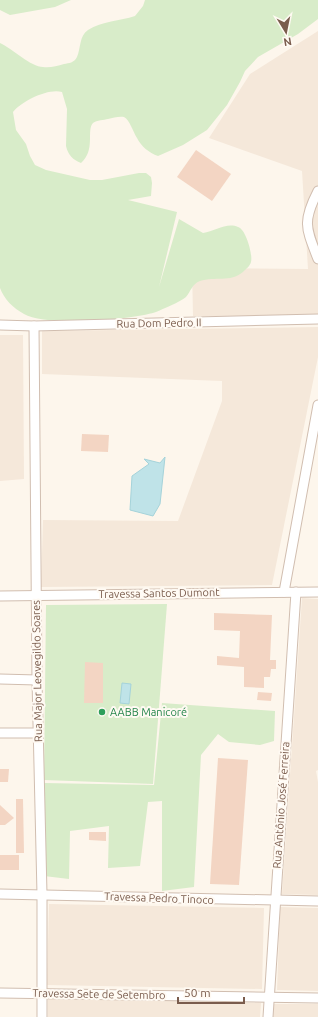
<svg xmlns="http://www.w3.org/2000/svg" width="318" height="1017" font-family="Ubuntu,sans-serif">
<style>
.residential{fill:#f5e8da}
.green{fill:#d8ecc9}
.water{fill:#bfe3e8;stroke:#a5d3da}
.building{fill:#f3d5c3}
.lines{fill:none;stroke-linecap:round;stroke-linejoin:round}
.street-casing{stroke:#d1beb0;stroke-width:11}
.street{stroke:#fff;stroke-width:9}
.leisure-dot{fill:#2e9e5b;stroke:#fffaf3;stroke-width:1.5}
.labels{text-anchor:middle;stroke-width:4;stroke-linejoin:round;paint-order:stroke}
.street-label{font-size:11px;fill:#7a5c4d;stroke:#fffaf3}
.leisure-label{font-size:11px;fill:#27864d;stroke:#fffaf3;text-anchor:start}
</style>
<rect width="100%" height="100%" fill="#fdf6ec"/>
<g class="residential">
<path d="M 318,31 L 318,316 L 193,316 L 192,268 L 308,269 L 302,171 L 209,138 L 250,74 Z"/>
<path d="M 318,327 L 318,357 L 272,585 L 41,587 L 43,520 L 178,521 L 222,401 L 222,381 L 42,374 L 42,331 Z"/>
<path d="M 0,335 L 23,335 L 24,479 L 0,481 Z"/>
<path d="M 302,598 L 318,599 L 318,770 L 316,771 L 318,782 L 318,895 L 282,894 Z"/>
<path d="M 49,904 L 264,908 L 262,989 L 47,985 Z"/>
<path d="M 280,907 L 318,908 L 318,991 L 277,990 Z"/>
<path d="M 48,998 L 261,1003 L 260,1017 L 48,1017 Z"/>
<path d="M 274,1004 L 318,1004 L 318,1017 L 273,1017 Z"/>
</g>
<g class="green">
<path d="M 0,0 L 71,0 L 55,7 L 10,15 L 0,10 Z"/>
<path d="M 145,0 L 318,0 L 318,19 L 298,34 L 258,57 L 245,71 L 240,82 L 227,105 L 207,130 L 183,145 L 158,156 C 149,153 141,146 137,138 C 133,132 130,120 124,117 C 119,116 113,118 108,119 C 104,120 97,120 93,123 C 86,130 96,150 81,163 C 73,160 68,155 66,146 L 67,109 L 62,92 C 48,88 22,101 13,112 L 16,130 L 26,144 L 30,156 L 35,165 L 46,170 L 90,180 L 102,180 L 139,173 L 146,173 L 151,177 L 152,183 L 151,196 L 128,200 L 177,212 L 159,287 L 179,219 L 203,233 C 215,231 227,222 238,227 C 246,229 253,255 251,262 C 250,266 246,269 243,272 C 230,283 215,276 200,281 C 192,284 191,291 186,297 C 180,302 163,309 156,312 C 131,320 45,327 24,314 C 13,308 4,299 0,288 L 0,43 C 13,49 31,67 43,67 C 50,68 57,66 64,64 C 69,63 74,63 77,57 C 81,48 79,36 88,30 C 102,21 120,21 135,16 L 143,6 Z"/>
<path d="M 167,604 L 153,784 L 44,780 L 46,605 Z"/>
<path d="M 162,703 L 275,711 L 274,741 L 260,745 L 229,742 L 218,734 L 201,755 L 194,887 L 162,891 L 162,801 L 148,802 L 140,866 L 108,868 L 109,826 L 70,831 L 69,879 L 44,876 L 44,783 L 154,785 Z"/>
</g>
<g class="water">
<path d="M 165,457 L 160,504 L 153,516 L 130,510 L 132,476 L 149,464 L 144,459 L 160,463 Z"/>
<path d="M 122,683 L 131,684 L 129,704 L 120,703 Z"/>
</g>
<g class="building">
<path d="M 196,150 L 231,174 L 212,201 L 177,177 Z"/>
<path d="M 82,434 L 109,435 L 108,452 L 81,451 Z"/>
<path d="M 214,613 L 272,615 L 270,660 L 276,660 L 276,669 L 271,669 L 270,677 L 264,677 L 264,688 L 244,687 L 244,667 L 217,665 L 217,656 L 239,658 L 240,631 L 214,630 Z"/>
<path d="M 85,662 L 103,663 L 103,703 L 84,703 Z"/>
<path d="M 258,692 L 272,693 L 271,701 L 257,700 Z"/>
<path d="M 218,758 L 248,760 L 239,885 L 210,884 Z"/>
<path d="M 0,769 L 9,769 L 8,782 L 0,782 Z"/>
<path d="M 16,799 L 23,799 L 24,853 L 16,853 Z"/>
<path d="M 0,805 L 14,818 L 5,825 L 0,825 Z"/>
<path d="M 89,832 L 106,832 L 106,841 L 89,840 Z"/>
<rect x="0" y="855" width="19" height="15"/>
</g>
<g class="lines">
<defs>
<g id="street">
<path d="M 318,191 C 302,222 306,228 318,259"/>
<path d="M 0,325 L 34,326 L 318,319"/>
<path d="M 34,326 L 37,680 L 42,894 L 42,1017"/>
<path d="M 284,592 L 318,405"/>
<path d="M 0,596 L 318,592"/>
<path d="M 0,679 L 37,680"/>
<path d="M 0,733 L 38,733"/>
<path d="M 0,894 L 318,901"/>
<path d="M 0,993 L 318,998"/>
<path d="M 268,1017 L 296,592"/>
</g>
</defs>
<use href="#street" class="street-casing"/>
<use href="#street" class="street"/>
</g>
<circle class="leisure-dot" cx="102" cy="712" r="4"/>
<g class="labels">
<g class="street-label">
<text transform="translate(159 323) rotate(-1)" y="4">Rua Dom Pedro II</text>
<text transform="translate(159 593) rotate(-1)" y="4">Travessa Santos Dumont</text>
<text transform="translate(37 671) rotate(-91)" y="4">Rua Major Leovegildo Soares</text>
<text transform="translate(281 805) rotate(-86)" y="4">Rua Antônio José Ferreira</text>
<text transform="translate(159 898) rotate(2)" y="4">Travessa Pedro Tinoco</text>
<text transform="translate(99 994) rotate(1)" y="4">Travessa Sete de Setembro</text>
</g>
<g class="leisure-label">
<text x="110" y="716">AABB Manicoré</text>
</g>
</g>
<g transform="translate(286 32) rotate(170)" stroke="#fffaf3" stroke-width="3" paint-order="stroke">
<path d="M0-3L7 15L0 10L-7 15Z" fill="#7a5c4d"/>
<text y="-6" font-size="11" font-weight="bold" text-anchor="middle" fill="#7a5c4d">N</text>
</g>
<path d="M178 997v6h66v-6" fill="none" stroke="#7a5c4d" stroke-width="2"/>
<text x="184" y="997" font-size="12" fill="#7a5c4d" stroke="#fffaf3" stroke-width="3" paint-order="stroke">50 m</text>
</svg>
